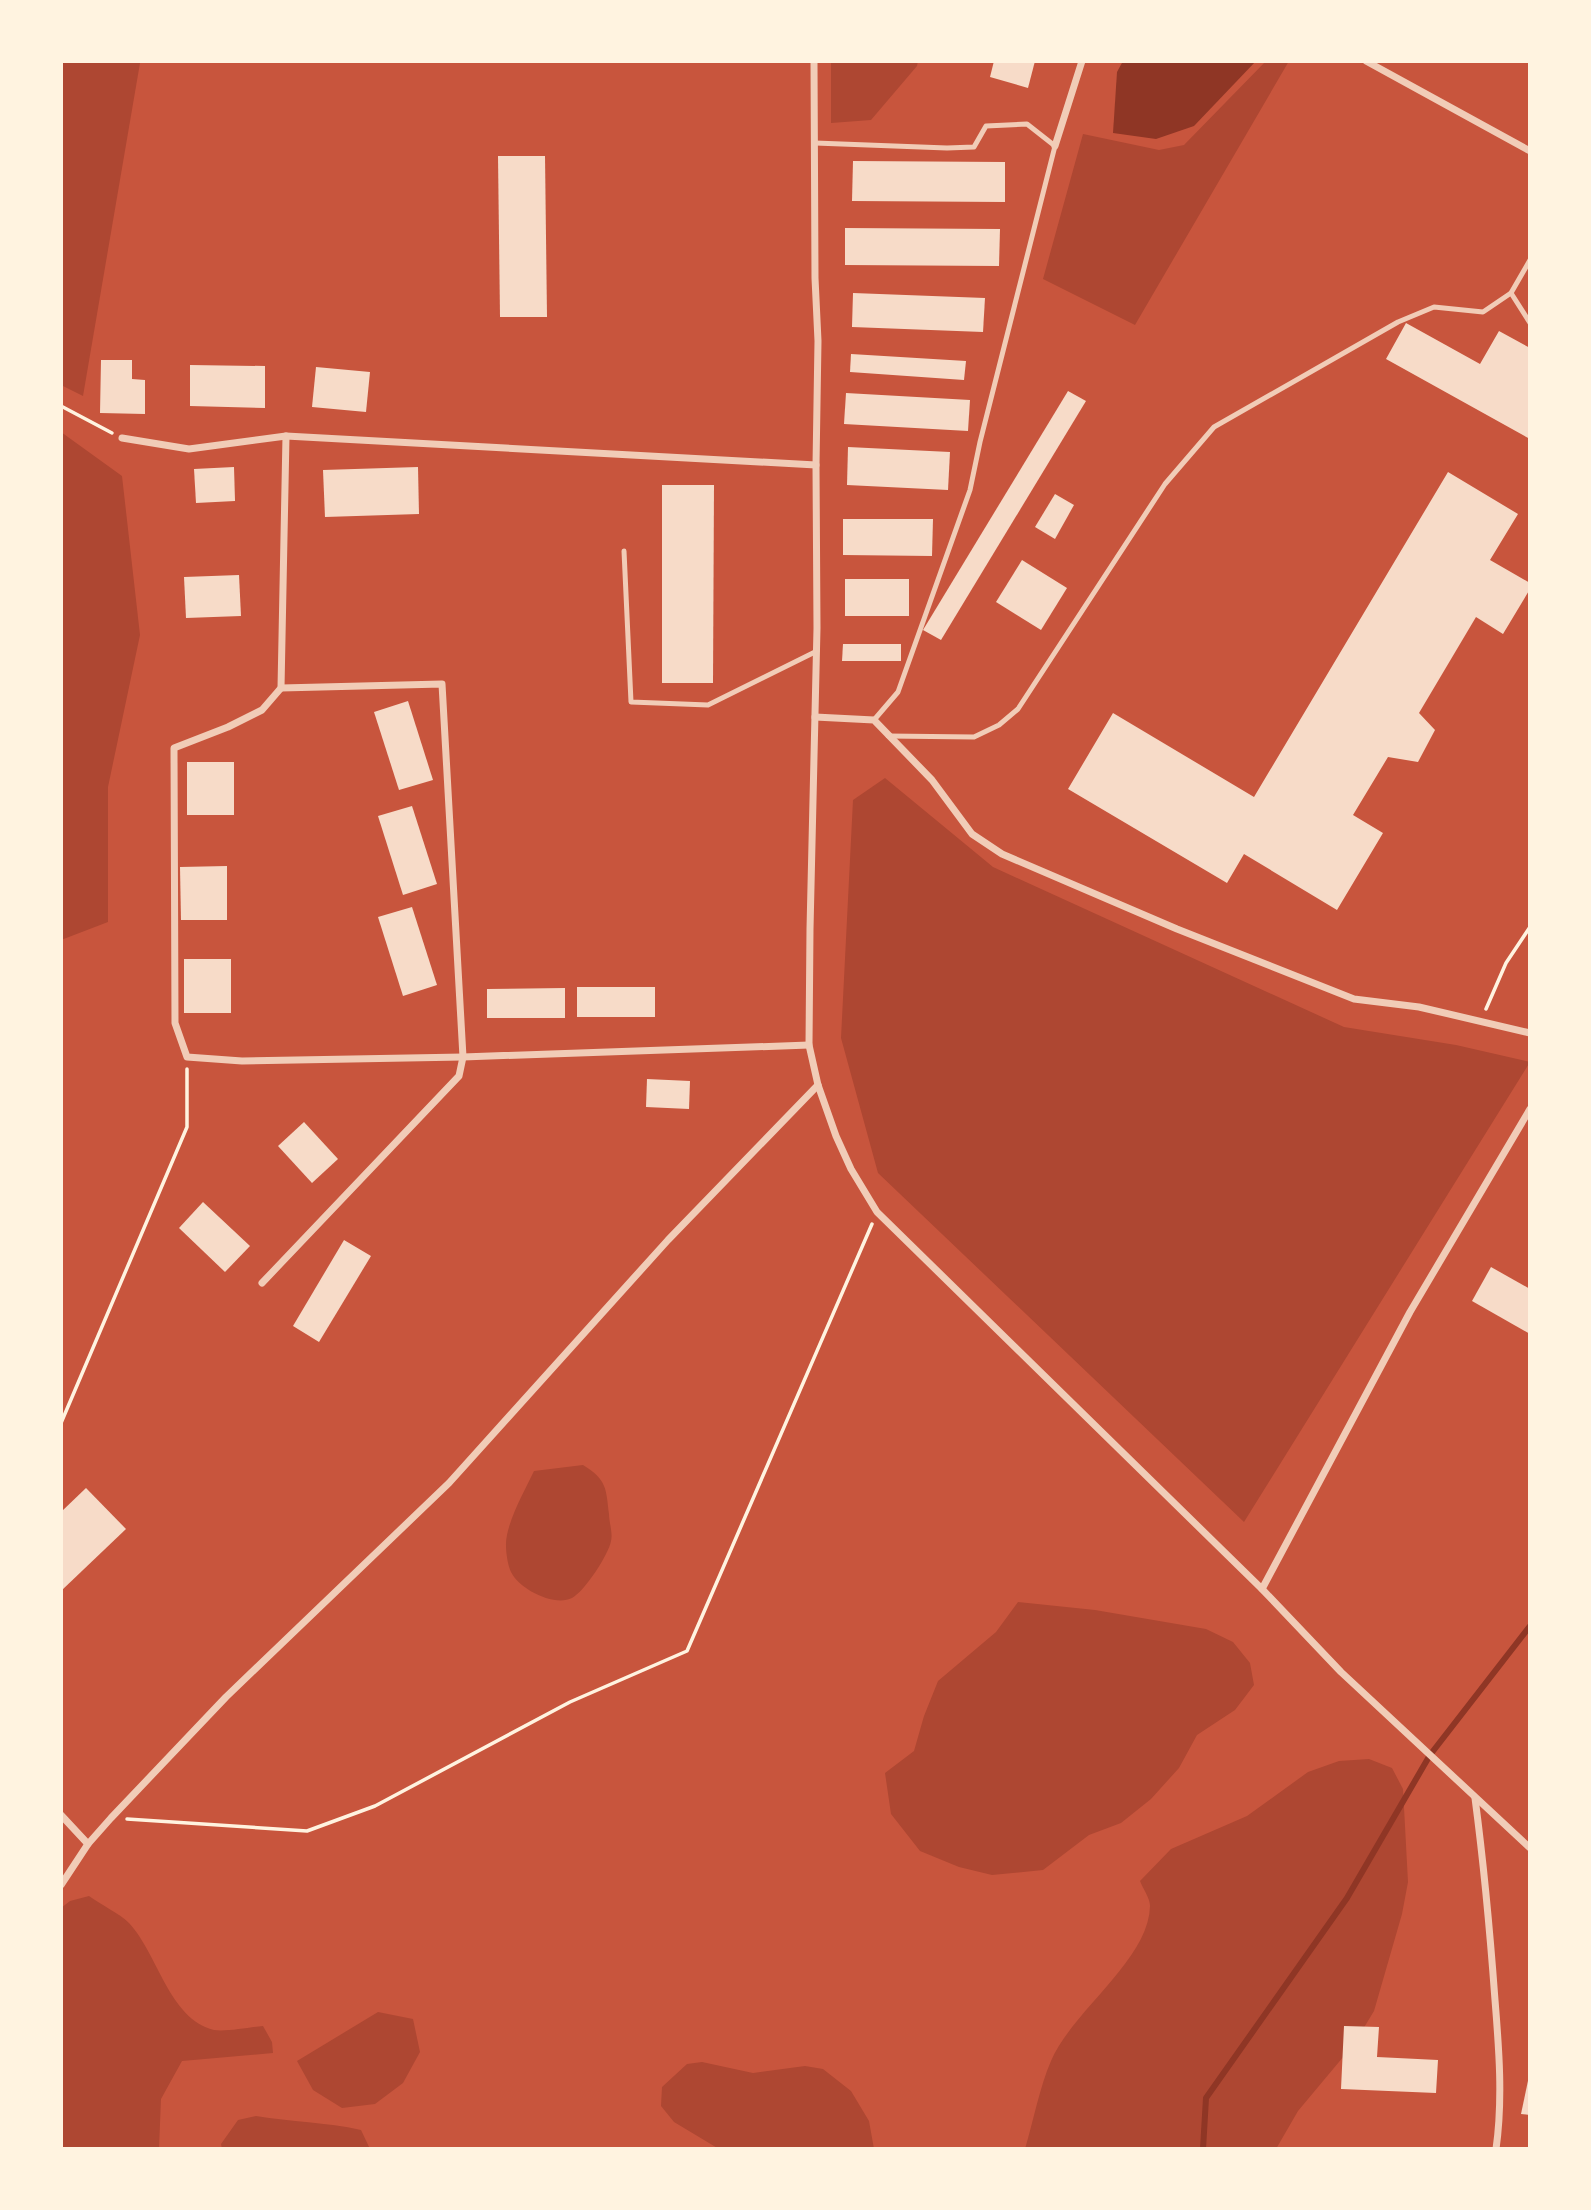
<svg xmlns="http://www.w3.org/2000/svg" width="1591" height="2210" font-family="'Source Sans 3',sans-serif">
<style>
.green{fill:#ae4732}
.water{fill:#8f3625}
.lines{fill:none;stroke-linecap:round;stroke-linejoin:round}
.stream{stroke:#8f3625;stroke-width:6}
.building{fill:#f7dbc8}
.path{stroke:#fff3e0;stroke-width:3.5}
.service{stroke:#f1ccb7;stroke-width:5}
.minor{stroke:#f1ccb7;stroke-width:7}
</style>
<rect width="100%" height="100%" fill="#c8553d"/>
<g class="green">
<path d="M 61,61 L 140,63 L 83,396 L 61,385 Z"/>
<path d="M 831,61 L 918,61 L 917,66 L 871,120 L 831,123 Z"/>
<path d="M 1266,61 L 1289,61 L 1135,325 L 1043,279 L 1083,134 L 1159,150 L 1184,145 Z"/>
<path d="M 61,432 L 122,476 L 140,635 L 108,787 L 108,922 L 61,940 Z"/>
<path d="M 885,778 L 993,867 L 1344,1027 L 1456,1045 L 1530,1062 L 1244,1522 L 878,1173 L 841,1038 L 853,800 Z"/>
<path d="M 583,1465 C 607,1480 606,1488 609,1514 C 609,1522 613,1533 611,1541 C 609,1554 584,1592 572,1598 C 554,1607 519,1589 511,1572 C 508,1566 506,1553 506,1546 C 505,1525 525,1490 534,1471 Z"/>
<path d="M 1018,1602 L 1095,1610 L 1206,1629 L 1233,1642 L 1250,1663 L 1254,1685 L 1235,1710 L 1197,1735 L 1179,1768 L 1151,1799 L 1121,1823 L 1089,1835 L 1043,1870 L 992,1875 L 959,1867 L 920,1851 L 891,1814 L 885,1773 L 914,1751 L 924,1716 L 938,1681 L 996,1632 Z"/>
<path d="M 1369,1759 L 1392,1768 L 1403,1789 L 1408,1882 L 1402,1914 L 1374,2011 L 1354,2044 L 1298,2111 L 1276,2149 L 1025,2149 C 1033,2122 1040,2086 1051,2061 C 1072,2011 1149,1960 1150,1906 C 1150,1898 1143,1889 1140,1881 L 1171,1849 L 1247,1816 L 1308,1772 L 1339,1761 Z"/>
<path d="M 89,1896 C 101,1905 119,1913 129,1923 C 158,1954 169,2019 214,2030 C 226,2032 250,2027 263,2026 L 272,2042 L 273,2053 L 182,2061 L 161,2099 L 159,2149 L 61,2149 L 61,1908 L 70,1901 Z"/>
<path d="M 378,2012 L 413,2019 L 420,2052 L 403,2083 L 375,2104 L 342,2108 L 313,2090 L 297,2061 Z"/>
<path d="M 702,2062 L 753,2073 L 805,2066 L 823,2069 L 851,2091 L 869,2121 L 874,2149 L 719,2149 L 674,2122 L 661,2106 L 662,2087 L 687,2064 Z"/>
<path d="M 256,2116 C 291,2122 326,2122 361,2130 L 370,2149 L 222,2149 L 221,2144 L 238,2120 Z"/>
</g>
<path class="water" d="M 1123,61 L 1256,61 L 1194,126 L 1156,139 L 1113,133 L 1117,72 Z"/>
<g class="lines">
<path class="stream" d="M 1203,2149 L 1206,2098 L 1347,1898 L 1430,1755 L 1530,1626"/>
</g>
<g class="building">
<path d="M 994,61 L 1035,61 L 1028,88 L 990,77 Z"/>
<path d="M 498,156 L 545,156 L 547,317 L 500,317 Z"/>
<path d="M 853,161 L 1005,162 L 1005,202 L 852,201 Z"/>
<path d="M 845,228 L 1000,229 L 999,266 L 845,265 Z"/>
<path d="M 853,293 L 985,298 L 983,332 L 852,327 Z"/>
<path d="M 1406,323 L 1480,364 L 1499,331 L 1530,348 L 1530,439 L 1386,359 Z"/>
<path d="M 851,354 L 966,361 L 964,380 L 850,372 Z"/>
<path d="M 101,360 L 132,360 L 132,379 L 145,380 L 145,414 L 100,413 Z"/>
<path d="M 190,365 L 265,366 L 265,408 L 190,406 Z"/>
<path d="M 316,367 L 370,372 L 366,412 L 312,407 Z"/>
<path d="M 1068,391 L 1086,401 L 941,640 L 923,630 Z"/>
<path d="M 846,393 L 970,400 L 968,431 L 844,424 Z"/>
<path d="M 848,447 L 950,452 L 948,490 L 847,485 Z"/>
<path d="M 234,467 L 235,501 L 196,503 L 194,469 Z"/>
<path d="M 418,467 L 419,514 L 325,517 L 323,470 Z"/>
<path d="M 1448,472 L 1518,514 L 1490,560 L 1530,583 L 1530,589 L 1503,634 L 1476,617 L 1419,713 L 1435,730 L 1418,762 L 1388,757 L 1353,815 L 1383,833 L 1337,910 L 1244,854 L 1227,883 L 1068,789 L 1113,713 L 1254,797 Z"/>
<path d="M 662,485 L 714,485 L 713,683 L 662,683 Z"/>
<path d="M 1055,494 L 1074,505 L 1055,539 L 1035,527 Z"/>
<path d="M 843,519 L 933,519 L 932,556 L 843,555 Z"/>
<path d="M 1022,560 L 1067,588 L 1041,630 L 996,602 Z"/>
<path d="M 239,575 L 241,616 L 186,618 L 184,577 Z"/>
<rect x="845" y="579" width="64" height="37"/>
<path d="M 843,644 L 901,644 L 901,661 L 842,661 Z"/>
<path d="M 408,701 L 433,780 L 399,790 L 374,712 Z"/>
<rect x="187" y="762" width="47" height="53"/>
<path d="M 412,806 L 437,884 L 403,895 L 378,816 Z"/>
<path d="M 227,866 L 227,920 L 181,920 L 180,867 Z"/>
<path d="M 412,907 L 437,985 L 403,996 L 378,917 Z"/>
<rect x="184" y="959" width="47" height="54"/>
<rect x="577" y="987" width="78" height="30"/>
<path d="M 565,988 L 565,1018 L 487,1018 L 487,989 Z"/>
<path d="M 647,1079 L 690,1081 L 689,1109 L 646,1107 Z"/>
<path d="M 304,1122 L 338,1159 L 312,1183 L 278,1146 Z"/>
<path d="M 203,1202 L 250,1246 L 225,1272 L 179,1228 Z"/>
<path d="M 344,1240 L 371,1256 L 319,1342 L 293,1326 Z"/>
<path d="M 1491,1267 L 1530,1289 L 1530,1334 L 1472,1301 Z"/>
<path d="M 86,1488 L 126,1529 L 61,1591 L 61,1512 Z"/>
<path d="M 1344,2026 L 1379,2027 L 1377,2057 L 1438,2060 L 1436,2093 L 1341,2089 Z"/>
<path d="M 1529,2076 L 1530,2076 L 1530,2115 L 1521,2114 Z"/>
</g>
<g class="lines">
<g class="path">
<path d="M 61,406 L 112,433"/>
<path d="M 1486,1009 L 1506,963 L 1530,927"/>
<path d="M 61,1423 L 187,1127 L 187,1069"/>
<path d="M 127,1819 L 307,1831 L 375,1806 L 570,1702 L 687,1651 L 872,1224"/>
</g>
<g class="service">
<path d="M 815,143 L 947,148 L 974,147 L 986,126 L 1027,124 L 1055,146 L 980,442 L 970,490 L 898,692 L 874,720"/>
<path d="M 1511,293 L 1530,323"/>
<path d="M 624,551 L 631,702 L 708,705 L 817,651"/>
<path d="M 888,736 L 974,737 L 999,725 L 1018,709 L 1165,484 L 1214,427 L 1398,322 L 1434,307 L 1483,312 L 1511,293 L 1530,260"/>
</g>
<g class="minor">
<path d="M 814,61 L 815,278 L 818,341 L 816,465 L 817,628 L 810,929 L 809,1045 L 818,1085 L 836,1136 L 851,1169 L 877,1212 L 1262,1589 L 1341,1672 L 1530,1848"/>
<path d="M 1366,61 L 1530,151"/>
<path d="M 1055,146 L 1082,61"/>
<path d="M 286,436 L 281,688 L 262,710 L 228,727 L 174,748 L 175,1023 L 187,1057 L 242,1061 L 463,1057 L 809,1045"/>
<path d="M 122,438 L 189,449 L 286,436 L 816,465"/>
<path d="M 815,717 L 874,720 L 932,780 L 972,834 L 1002,854 L 1177,929 L 1354,999 L 1419,1007 L 1530,1033"/>
<path d="M 262,1283 L 459,1076 L 463,1057 L 442,684 L 281,688"/>
<path d="M 1262,1589 L 1410,1312 L 1530,1109"/>
<path d="M 1475,1798 C 1484,1866 1490,1932 1495,2000 C 1499,2049 1503,2100 1496,2149"/>
<path d="M 61,1815 L 88,1844"/>
<path d="M 61,1885 L 88,1844 L 111,1818 L 226,1697 L 449,1483 L 668,1240 L 818,1085"/>
</g>
</g>
<rect width="1591" height="2210" fill="none" stroke="#fff3e0" stroke-width="126"/>
</svg>
